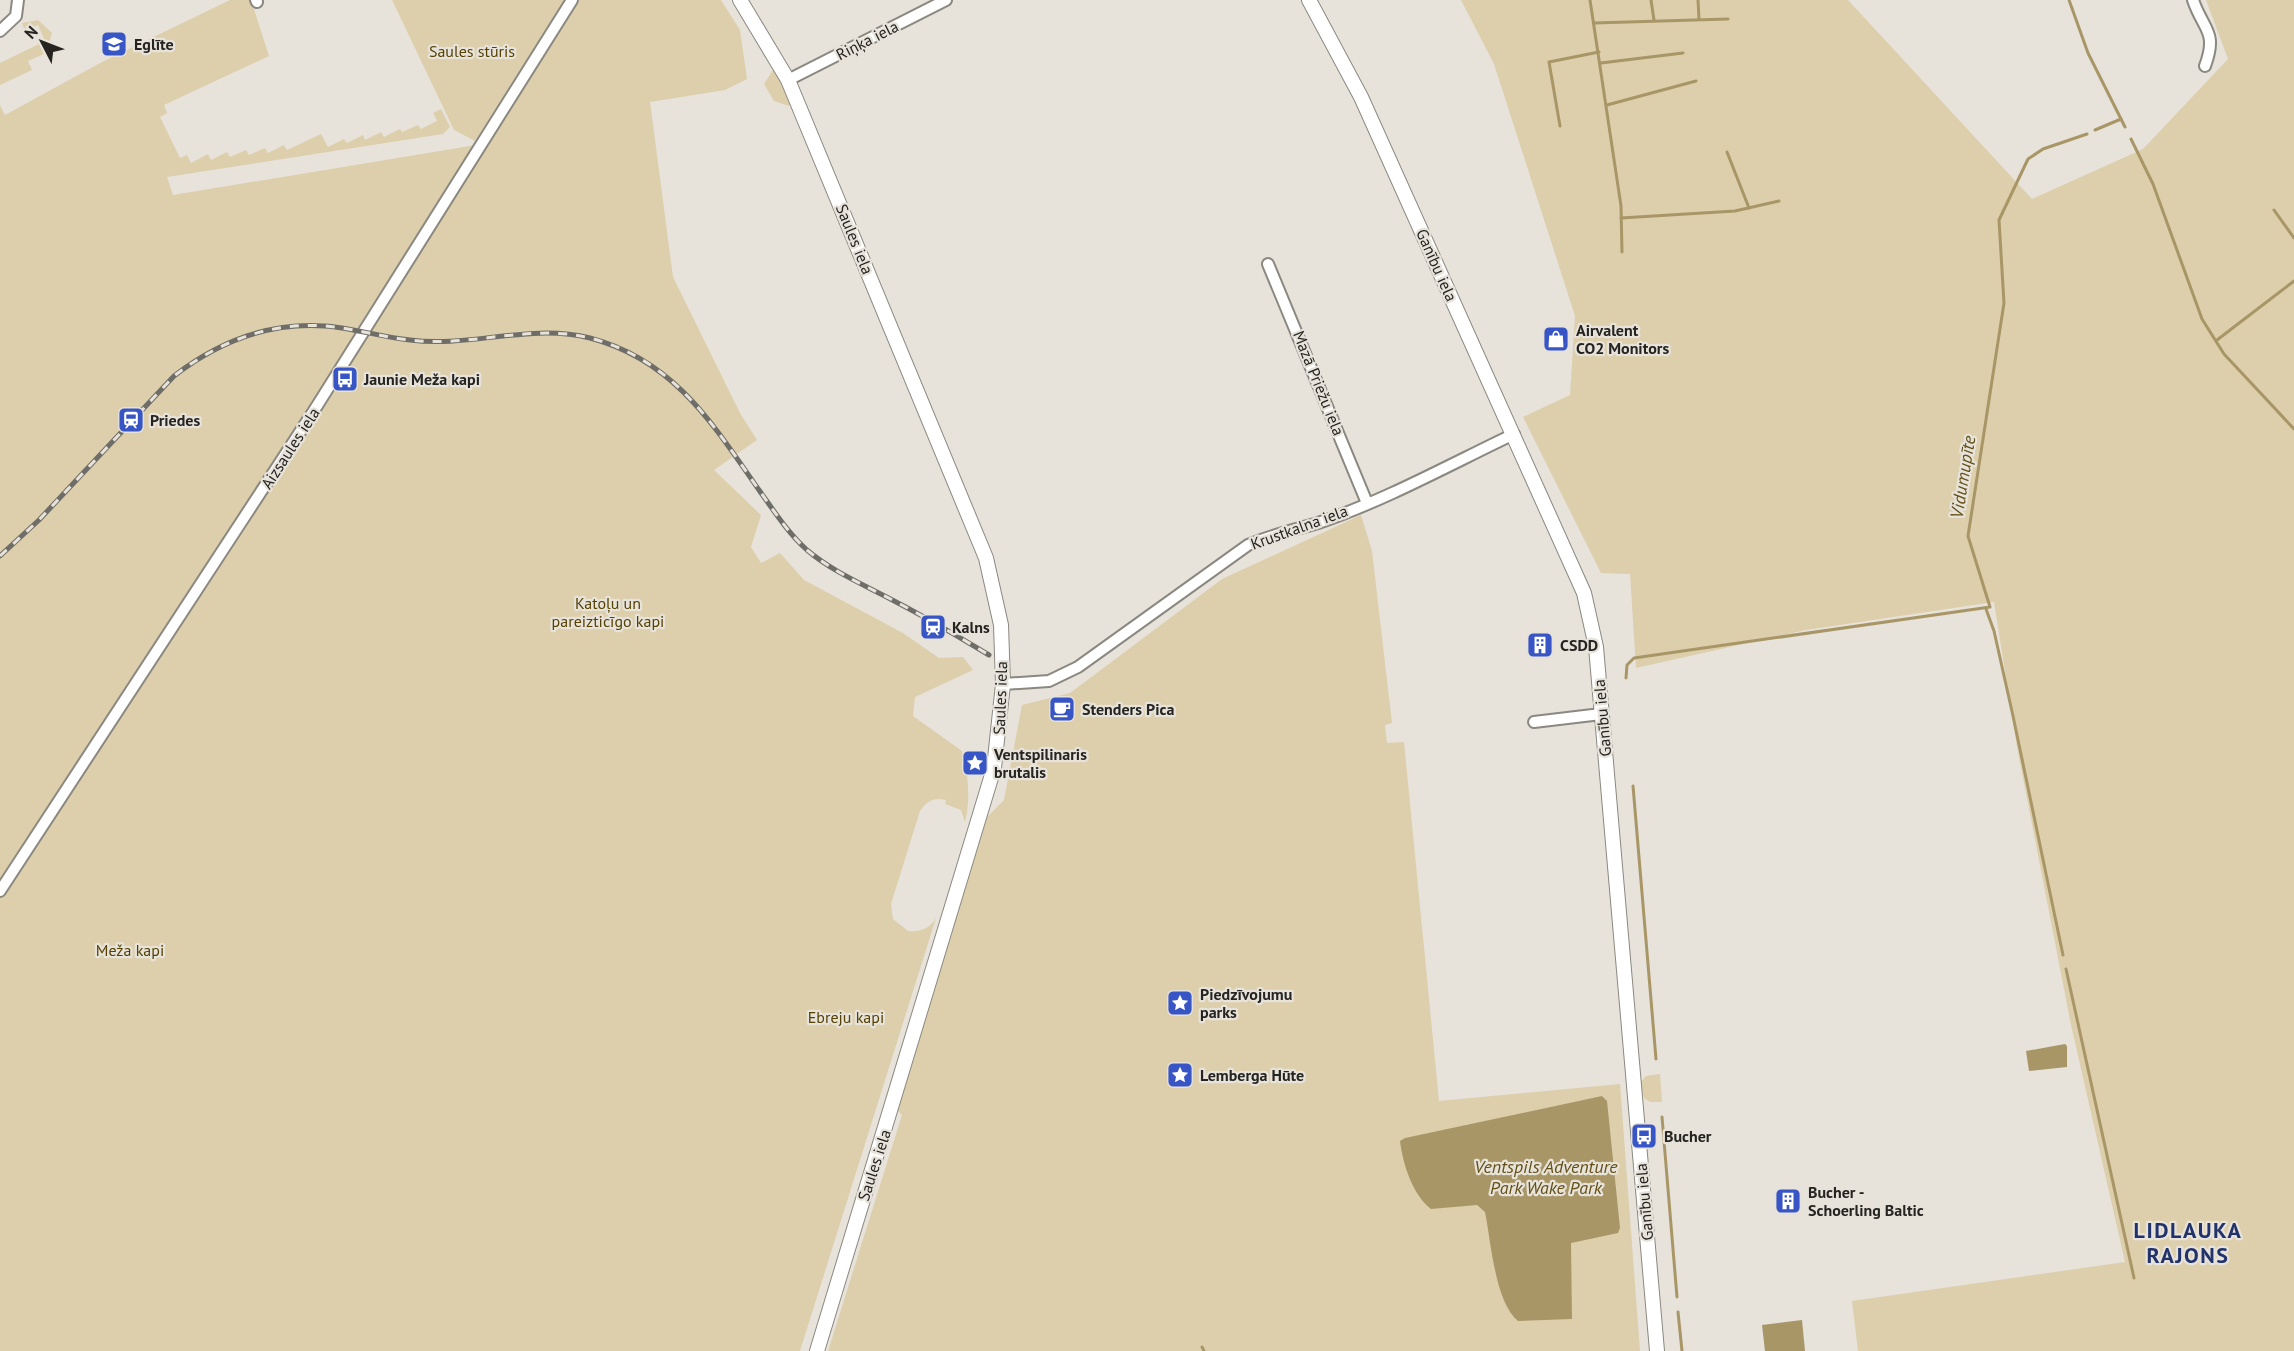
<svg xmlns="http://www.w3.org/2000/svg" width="2294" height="1351" font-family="'PT Sans',sans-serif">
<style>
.green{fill:#ddcfac}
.water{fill:#a99667}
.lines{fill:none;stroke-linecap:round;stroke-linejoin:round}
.stream{stroke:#a99667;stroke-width:3}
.minor-casing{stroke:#8b8880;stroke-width:14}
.tertiary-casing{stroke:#8b8880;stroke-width:16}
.minor{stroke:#fff;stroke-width:10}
.tertiary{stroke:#fff;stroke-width:14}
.rail-casing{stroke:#6f6d68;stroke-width:5}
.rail{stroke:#e7e3da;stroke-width:3;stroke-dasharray:9;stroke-linecap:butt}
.labels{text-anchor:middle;stroke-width:4.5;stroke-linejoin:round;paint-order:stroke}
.street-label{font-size:16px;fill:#252421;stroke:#e7e3da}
.poi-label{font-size:16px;font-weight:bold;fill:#252421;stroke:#e7e3da;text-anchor:start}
.park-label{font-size:16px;fill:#554102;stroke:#e7e3da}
.water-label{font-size:18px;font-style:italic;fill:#634f15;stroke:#e7e3da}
.district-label{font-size:22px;font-weight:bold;letter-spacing:1.5px;fill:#22336b;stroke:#e7e3da}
</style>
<rect width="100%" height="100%" fill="#e7e3da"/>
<g class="green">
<path d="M 230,0 L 251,0 L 269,56 L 164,105 L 167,113 L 160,117 L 180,158 L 187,155 L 191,163 L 208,154 L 211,160 L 227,152 L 230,157 L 246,150 L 249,155 L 265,148 L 268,153 L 284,145 L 287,150 L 321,134 L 328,147 L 344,139 L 347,143 L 363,135 L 365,140 L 381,132 L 384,137 L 400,129 L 402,132 L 418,125 L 421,129 L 437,121 L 433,113 L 441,109 L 450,127 L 443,134 L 167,177 L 173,195 L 488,143 L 579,0 L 721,0 L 740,30 L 747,79 L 725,90 L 650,102 L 673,277 L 740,413 L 757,440 L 714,470 L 761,515 L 751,547 L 761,563 L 780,553 L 804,580 L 903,633 L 939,658 L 963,657 L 973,670 L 915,697 L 913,716 L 962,751 C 968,774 971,799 965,822 L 961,810 L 945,804 L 946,800 C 934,797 927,801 920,811 L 891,904 L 893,919 L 908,931 C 921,932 929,929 936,918 L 800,1351 L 0,1351 L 0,105 L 5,115 L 102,62 Z"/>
<path d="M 392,0 L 564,0 L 475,141 L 454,130 Z"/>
<path d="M 1461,0 L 1848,0 L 2032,199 L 2143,149 L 2228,59 L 2206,0 L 2294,0 L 2294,1351 L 1858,1351 L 1852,1301 L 2125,1262 L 2071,1025 L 2017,747 L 1994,602 L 1806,630 L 1636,668 L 1630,574 L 1601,573 L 1523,417 L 1570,395 L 1575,316 L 1494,64 Z"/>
<path d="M 38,20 L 52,33 L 46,53 L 28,61 L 32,70 L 0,85 L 0,63 L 45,41 L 38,25 L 25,31 L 22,23 Z"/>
<path d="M 775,67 L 793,104 L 789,106 L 774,101 L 764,84 Z"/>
<path d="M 1361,515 L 1372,551 L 1392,723 L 1385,725 L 1387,743 L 1404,742 L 1439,1101 L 1620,1084 L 1640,1351 L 828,1351 L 902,1115 L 897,1110 L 984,820 L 1004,800 L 1022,705 L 1070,693 L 1222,579 Z"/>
<path d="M 1660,1074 L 1662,1102 L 1650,1102 L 1644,1098 L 1640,1083 L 1646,1076 Z"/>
</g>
<g class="water">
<path d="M 2065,1044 L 2067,1046 L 2067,1067 L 2029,1071 L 2026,1051 Z"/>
<path d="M 1602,1096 L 1607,1101 L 1620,1228 L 1618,1233 L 1571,1243 L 1572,1319 L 1518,1321 C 1495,1302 1491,1242 1485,1212 L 1477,1205 L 1431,1209 C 1412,1194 1403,1164 1400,1141 L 1405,1138 Z"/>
<path d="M 1802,1320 L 1805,1351 L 1765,1351 L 1762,1325 Z"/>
</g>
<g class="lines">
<g class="stream">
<path d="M 1590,0 L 1621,206 L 1622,252"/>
<path d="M 1651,0 L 1654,20"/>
<path d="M 1698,0 L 1699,19"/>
<path d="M 2069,0 L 2088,53 L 2125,127"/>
<path d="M 1594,23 L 1728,19"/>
<path d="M 1601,63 L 1683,53"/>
<path d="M 1607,105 L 1696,81"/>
<path d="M 1560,126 L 1549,62 L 1599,52"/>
<path d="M 2095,130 L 2121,119"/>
<path d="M 2131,139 L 2153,184 L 2202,319 L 2224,354 L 2294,429"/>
<path d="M 1727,152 L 1749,208"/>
<path d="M 2274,210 L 2294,238"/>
<path d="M 1621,218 L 1735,211 L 1779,201"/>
<path d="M 2217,340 L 2294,281"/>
<path d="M 1986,609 L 1994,631 L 2013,716 L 2063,955"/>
<path d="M 1626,678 L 1627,665 L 1634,658 L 1990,607 L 1968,536 L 2004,303 L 1999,220 L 2028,159 L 2043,149 L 2087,134"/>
<path d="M 1633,786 L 1656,1059"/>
<path d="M 2066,969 L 2134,1278"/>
<path d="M 1662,1117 L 1677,1297"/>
<path d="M 1678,1312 L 1682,1351"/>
<path d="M 1202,1347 L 1204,1351"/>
</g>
<defs>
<g id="minor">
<path d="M 256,0 L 257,2"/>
<path d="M 2193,0 C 2203,30 2218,31 2205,66"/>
<path d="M 0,31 L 16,16 L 18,0"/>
<path d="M 788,80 L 946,0"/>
<path d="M 1268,264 L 1367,503"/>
<path d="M 1003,684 L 1049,681 L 1078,667 L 1248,545 C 1271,535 1294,530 1318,523 C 1384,501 1451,464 1514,434"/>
<path d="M 1534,722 L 1601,714"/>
<path d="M 0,891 L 315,409 L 572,0"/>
</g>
<g id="tertiary">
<path d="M 740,0 L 788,80 L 986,558 L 1001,625 L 1003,684 L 994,768 L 817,1351"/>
<path d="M 1309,0 L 1361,97 L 1584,593 L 1596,647 L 1657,1351"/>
</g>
</defs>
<use href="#minor" class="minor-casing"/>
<use href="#tertiary" class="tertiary-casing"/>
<use href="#minor" class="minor"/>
<use href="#tertiary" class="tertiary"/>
<defs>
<path id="rail" d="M 0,556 L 39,520 L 174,376 C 218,342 269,322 325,326 C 353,328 381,337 410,340 C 470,348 529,323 590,338 C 674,360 713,424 759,490 C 774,511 788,533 807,550 C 834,573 867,586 898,603 C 929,619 959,637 989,655"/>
</defs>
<use href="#rail" class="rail-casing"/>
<use href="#rail" class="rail"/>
</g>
<defs>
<symbol id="school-square" viewBox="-11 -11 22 22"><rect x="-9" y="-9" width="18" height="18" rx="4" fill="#3855c6" stroke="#e7e3da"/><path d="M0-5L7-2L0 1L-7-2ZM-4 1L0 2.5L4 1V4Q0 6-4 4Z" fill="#fff"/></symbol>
<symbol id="shop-square" viewBox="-11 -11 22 22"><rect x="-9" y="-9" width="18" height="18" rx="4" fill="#3855c6" stroke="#e7e3da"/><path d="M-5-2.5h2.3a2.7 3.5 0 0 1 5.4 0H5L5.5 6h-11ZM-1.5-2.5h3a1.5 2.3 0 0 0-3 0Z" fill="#fff"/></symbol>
<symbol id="bus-square" viewBox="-11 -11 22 22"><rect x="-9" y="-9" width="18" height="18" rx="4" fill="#3855c6" stroke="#e7e3da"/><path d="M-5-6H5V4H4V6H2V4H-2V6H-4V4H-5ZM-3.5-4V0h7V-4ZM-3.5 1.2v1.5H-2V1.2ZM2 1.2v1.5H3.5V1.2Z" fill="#fff"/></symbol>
<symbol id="station-square" viewBox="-11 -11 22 22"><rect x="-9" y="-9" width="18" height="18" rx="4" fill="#3855c6" stroke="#e7e3da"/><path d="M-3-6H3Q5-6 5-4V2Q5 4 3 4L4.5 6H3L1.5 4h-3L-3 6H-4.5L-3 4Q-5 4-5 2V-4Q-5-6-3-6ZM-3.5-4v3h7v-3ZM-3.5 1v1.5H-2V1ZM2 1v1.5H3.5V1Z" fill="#fff"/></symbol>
<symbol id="building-square" viewBox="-11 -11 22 22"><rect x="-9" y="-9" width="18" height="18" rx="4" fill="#3855c6" stroke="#e7e3da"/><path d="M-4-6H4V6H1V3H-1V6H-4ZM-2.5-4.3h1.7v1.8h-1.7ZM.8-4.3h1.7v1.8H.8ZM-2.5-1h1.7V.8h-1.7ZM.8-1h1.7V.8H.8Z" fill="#fff"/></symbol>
<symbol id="cafe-square" viewBox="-11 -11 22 22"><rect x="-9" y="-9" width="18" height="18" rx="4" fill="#3855c6" stroke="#e7e3da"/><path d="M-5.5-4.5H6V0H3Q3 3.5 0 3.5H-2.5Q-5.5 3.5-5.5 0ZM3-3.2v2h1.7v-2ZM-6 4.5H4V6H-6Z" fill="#fff"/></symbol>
<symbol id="sight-square" viewBox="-11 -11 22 22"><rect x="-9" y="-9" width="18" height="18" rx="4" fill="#3855c6" stroke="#e7e3da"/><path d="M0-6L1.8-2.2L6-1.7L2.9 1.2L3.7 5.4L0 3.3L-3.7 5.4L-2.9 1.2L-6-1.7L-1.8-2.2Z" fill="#fff"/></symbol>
</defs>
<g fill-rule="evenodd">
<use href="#school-square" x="99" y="29" width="30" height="30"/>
<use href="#shop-square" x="1541" y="324" width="30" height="30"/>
<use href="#bus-square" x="330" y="364" width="30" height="30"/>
<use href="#station-square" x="116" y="405" width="30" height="30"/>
<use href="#station-square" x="918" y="612" width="30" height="30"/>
<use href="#building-square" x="1525" y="630" width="30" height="30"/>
<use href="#cafe-square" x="1047" y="694" width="30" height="30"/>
<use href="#sight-square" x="960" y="748" width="30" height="30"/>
<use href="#sight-square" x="1165" y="988" width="30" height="30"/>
<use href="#sight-square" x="1165" y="1060" width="30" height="30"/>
<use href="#bus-square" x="1629" y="1121" width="30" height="30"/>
<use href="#building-square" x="1773" y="1186" width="30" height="30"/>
</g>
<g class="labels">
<g class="street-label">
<text transform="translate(867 40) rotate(-27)" y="6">Riņķa iela</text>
<text transform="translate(855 239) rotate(68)" y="6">Saules iela</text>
<text transform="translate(1437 265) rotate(66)" y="6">Ganību iela</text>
<text transform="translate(1319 383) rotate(68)" y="6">Mazā Priežu iela</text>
<text transform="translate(290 448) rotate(-57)" y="6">Aizsaules iela</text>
<text transform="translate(1299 527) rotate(-20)" y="6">Krustkalna iela</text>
<text transform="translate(1000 698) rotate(-88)" y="6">Saules iela</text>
<text transform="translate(1602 718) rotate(-95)" y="6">Ganību iela</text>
<text transform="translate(874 1165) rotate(-72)" y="6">Saules iela</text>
<text transform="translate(1644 1202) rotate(-95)" y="6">Ganību iela</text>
</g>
<g class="poi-label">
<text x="134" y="50">Eglīte</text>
<text x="1576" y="336">Airvalent<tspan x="1576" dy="18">CO2 Monitors</tspan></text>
<text x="364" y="385">Jaunie Meža kapi</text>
<text x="150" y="426">Priedes</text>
<text x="952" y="633">Kalns</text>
<text x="1560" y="651">CSDD</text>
<text x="1082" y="715">Stenders Pica</text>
<text x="994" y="760">Ventspilinaris<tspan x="994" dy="18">brutalis</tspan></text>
<text x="1200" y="1000">Piedzīvojumu<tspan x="1200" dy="18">parks</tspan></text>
<text x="1200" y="1081">Lemberga Hūte</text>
<text x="1664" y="1142">Bucher</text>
<text x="1808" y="1198">Bucher -<tspan x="1808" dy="18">Schoerling Baltic</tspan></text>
</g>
<g class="park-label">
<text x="472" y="57">Saules stūris</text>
<text x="608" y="609">Katoļu un<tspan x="608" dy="18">pareizticīgo kapi</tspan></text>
<text x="130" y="956">Meža kapi</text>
<text x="846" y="1023">Ebreju kapi</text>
</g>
<g class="water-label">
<text transform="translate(1963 477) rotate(-81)" y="6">Vidumupīte</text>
<text x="1546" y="1173">Ventspils Adventure<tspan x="1546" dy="21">Park Wake Park</tspan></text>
</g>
<g class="district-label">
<text x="2188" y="1238">LIDLAUKA<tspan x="2188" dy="25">RAJONS</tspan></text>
</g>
</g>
<g transform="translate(42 42) rotate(312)" stroke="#e7e3da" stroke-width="4.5" paint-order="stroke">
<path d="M0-4.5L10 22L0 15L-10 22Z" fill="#252421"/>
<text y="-9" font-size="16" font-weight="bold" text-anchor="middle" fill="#252421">N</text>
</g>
</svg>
